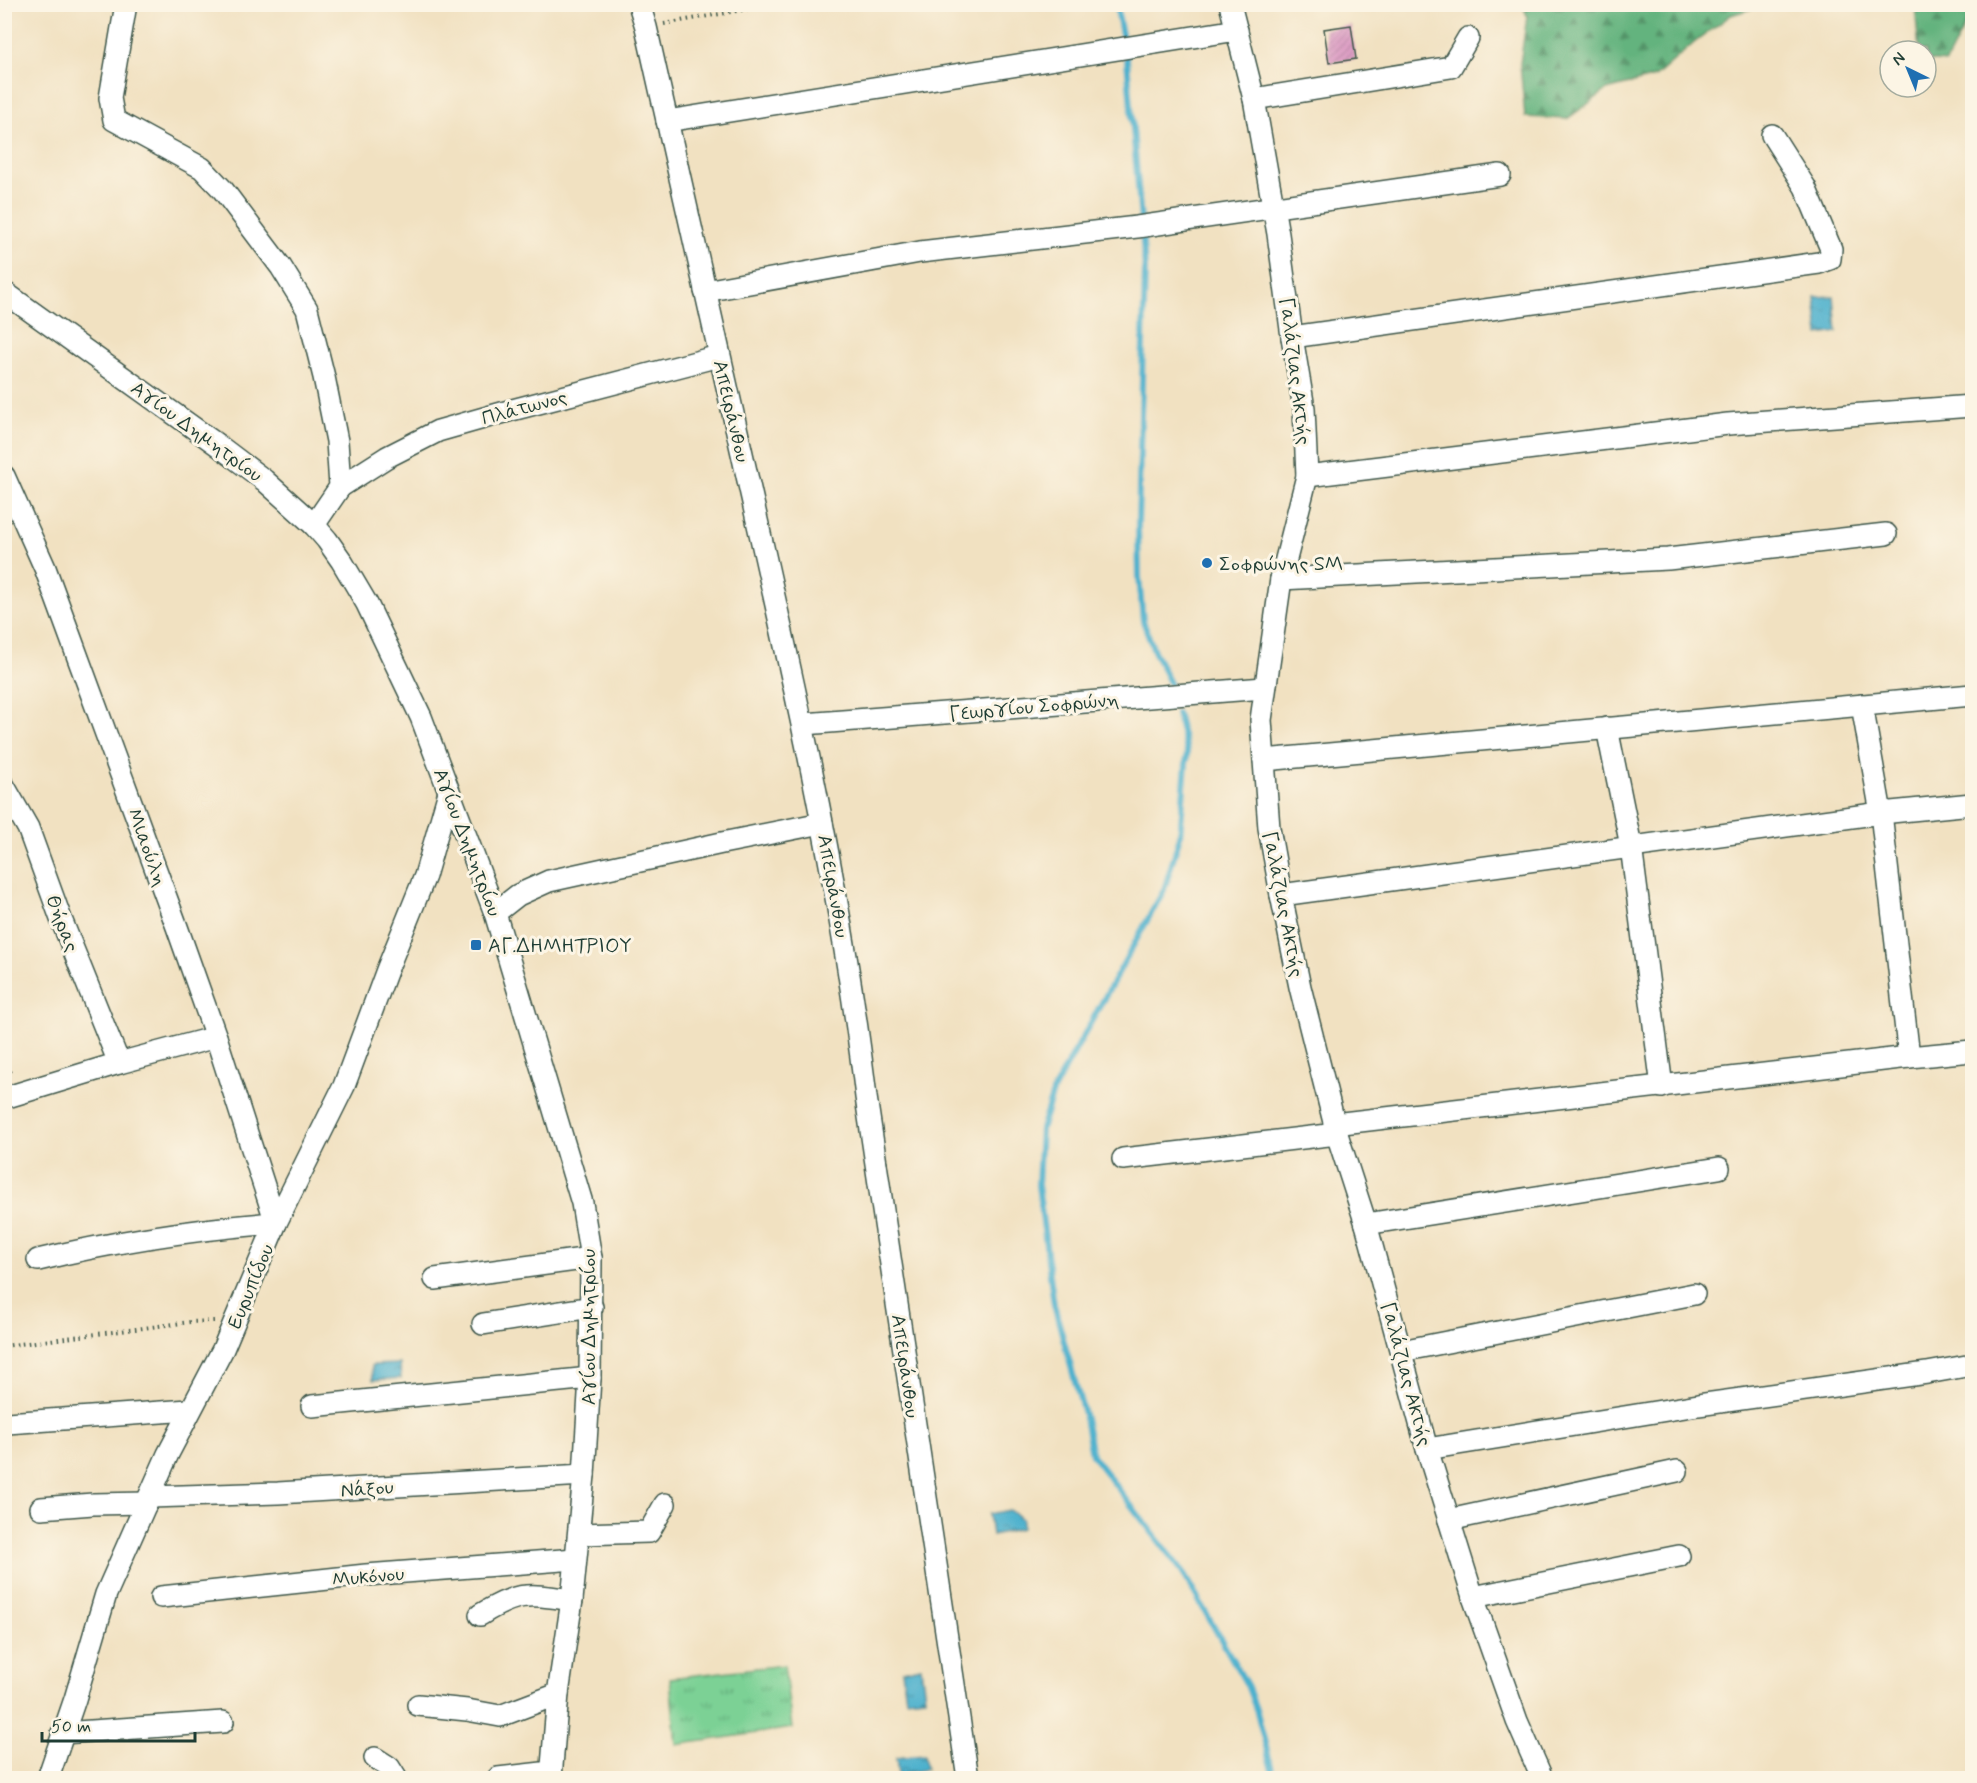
<svg xmlns="http://www.w3.org/2000/svg" width="1977" height="1783" font-family="Mynerve,sans-serif">
<style>
.grass{fill:url(#grass-tufts);stroke:#4d8764;stroke-width:1.5}
.forest{fill:url(#forest-firs);stroke:#427859;stroke-width:1.5}
.water{fill:url(#water-ripples);stroke:#367780;stroke-width:1.5}
.lines{fill:none;stroke-linecap:round;stroke-linejoin:round}
.stream{stroke:#4eb1cd;stroke-width:6}
.building{fill:url(#building-hatch)}
.minor-casing{stroke:#3e5649;stroke-width:24}
.path{stroke:#3e5649;stroke-width:4;stroke-dasharray:1.5 4.5;stroke-linecap:butt}
.minor{stroke:#fff;stroke-width:21}
.poi-dot{fill:#1f6fb2;stroke:#fcf5e5;stroke-width:2}
.labels{text-anchor:middle;stroke-width:6;stroke-linejoin:round;paint-order:stroke}
.street-label{font-size:20px;fill:#1f3d34;stroke:#fcf5e5}
.poi-label{font-size:20px;fill:#1f3d34;stroke:#fcf5e5;text-anchor:start}
</style>
<defs>
<pattern id="grass-tufts" width="24" height="20" patternUnits="userSpaceOnUse" patternTransform="scale(1.5)"><rect width="24" height="20" fill="#7bd195"/><path d="M3 7l-1-3M5 7V3M7 7l1-3M15 17l-1-3M17 17v-4M19 17l1-3" fill="none" stroke="#64ab7a"/></pattern>
<pattern id="forest-firs" width="22" height="20" patternUnits="userSpaceOnUse" patternTransform="scale(1.5)"><rect width="22" height="20" fill="#64b37e"/><path d="M5 1l3.5 6h-7zM16 11l3.5 6h-7z" fill="#529368"/></pattern>
<pattern id="water-ripples" width="26" height="14" patternUnits="userSpaceOnUse" patternTransform="scale(1.5)"><rect width="26" height="14" fill="#4eb1cd"/><path d="M2 4q2-2 4 0t4 0M15 11q2-2 4 0t4 0" fill="none" stroke="#4091a7"/></pattern>
<pattern id="building-hatch" width="6" height="6" patternUnits="userSpaceOnUse" patternTransform="scale(1.5)"><rect width="6" height="6" fill="#db97c2"/><path d="M-1 1l2-2M0 6l6-6M5 7l2-2" fill="none" stroke="#b17c9e"/></pattern>
</defs>
<rect width="100%" height="100%" fill="#fcf5e5"/>
<filter id="ink" filterUnits="userSpaceOnUse"><feTurbulence type="fractalNoise" baseFrequency=".0167" numOctaves="2"/><feDisplacementMap in="SourceGraphic" scale="12" xChannelSelector="R" yChannelSelector="G"/><feConvolveMatrix kernelMatrix="1 2 1 2 8 2 1 2 1" color-interpolation-filters="sRGB"/></filter>
<filter id="wash" filterUnits="userSpaceOnUse"><feTurbulence type="fractalNoise" baseFrequency=".008" numOctaves="4" result="noise"/><feDisplacementMap in="SourceGraphic" scale="24" xChannelSelector="R" yChannelSelector="G"/><feGaussianBlur stdDeviation="1.35" result="paint"/><feColorMatrix in="noise" values="0 0 0 0 0 0 0 0 0 0 0 0 0 0 0 0 0 1.4 0 .05"/><feComposite in="paint" operator="in"/></filter>
<g filter="url(#wash)">
<rect width="100%" height="100%" fill="#f1e1c1"/>
<path class="grass" d="M 784,1665 L 792,1728 L 676,1745 L 670,1678 Z"/>
<g class="forest">
<path d="M 1523,5 L 1523,4 L 1764,5 L 1731,15 L 1694,43 L 1655,77 L 1607,90 L 1567,119 L 1525,117 L 1520,64 L 1527,16 Z"/>
<path d="M 1915,5 L 1970,5 L 1969,17 L 1946,62 L 1926,60 L 1926,51 L 1919,51 Z"/>
</g>
<g class="water">
<path d="M 1834,296 L 1837,332 L 1819,335 L 1815,297 Z"/>
<path d="M 400,1364 L 401,1378 L 373,1380 L 372,1365 Z"/>
<path d="M 1009,1510 L 1022,1519 L 1022,1528 L 992,1535 L 989,1514 Z"/>
<path d="M 921,1667 L 925,1697 L 906,1699 L 902,1671 Z"/>
<path d="M 924,1755 L 926,1769 L 898,1775 L 896,1758 Z"/>
</g>
<g class="lines">
<g class="stream">
<path d="M 1116,4 L 1127,60 L 1141,221"/>
<path d="M 1142,231 L 1145,269 L 1138,525 L 1139,577 L 1143,621 L 1154,651 L 1170,683"/>
<path d="M 1177,713 L 1187,751 L 1180,836 L 1164,890 L 1054,1089 L 1041,1129 L 1038,1185 L 1054,1305 L 1085,1418 L 1092,1455 L 1182,1571 L 1247,1685 L 1257,1712 L 1274,1778"/>
</g>
</g>
<g id="blocks">
<path class="building" d="M 1351,25 L 1356,59 L 1329,63 L 1324,29 Z"/>
</g>
</g>
<g filter="url(#ink)">
<use href="#blocks" fill-opacity="0" stroke="#3e5649" stroke-width="1.5"/>
<g class="lines">
<defs>
<g id="minor">
<path d="M 126,4 L 110,98 L 114,120 L 202,168 L 223,190 L 281,267 L 307,309 L 324,377 L 337,441 L 340,487 L 314,525"/>
<path d="M 639,4 L 646,27 C 681,184 716,341 752,498 C 797,697 842,895 866,1097 L 968,1778"/>
<path d="M 1230,4 L 1254,99 L 1278,234 L 1292,337 L 1304,408 L 1307,476 L 1281,579 L 1261,720 L 1269,828 L 1281,895 L 1300,987 L 1337,1134 L 1366,1224 L 1427,1449 L 1473,1597 L 1517,1721 L 1542,1778"/>
<path d="M 1254,99 L 1451,67 L 1468,38"/>
<path d="M 667,121 L 1237,30"/>
<path d="M 705,291 L 920,252 L 1137,227 L 1500,175"/>
<path d="M 4,292 L 219,446 L 264,480 L 314,525 L 327,540 L 341,560 L 367,604 L 421,717 L 495,913 L 582,1203 L 591,1258 L 590,1378 L 584,1475 L 572,1600 L 558,1694 L 551,1778"/>
<path d="M 1292,337 L 1819,263 L 1830,259 L 1831,249 L 1805,187 L 1772,135"/>
<path d="M 4,476 L 45,568 L 177,927 L 216,1037 L 276,1223 C 196,1229 116,1241 38,1260"/>
<path d="M 1307,476 L 1728,424 L 1972,406"/>
<path d="M 340,487 L 387,457 L 438,431 L 512,410 L 719,356"/>
<path d="M 1281,579 L 1668,559 L 1886,534"/>
<path d="M 1862,705 L 1881,813 L 1909,1057"/>
<path d="M 804,724 L 1264,688"/>
<path d="M 1607,728 L 1631,846 L 1662,1087"/>
<path d="M 1264,760 L 1972,695"/>
<path d="M 4,786 L 28,828 L 61,919 L 119,1063"/>
<path d="M 1281,895 L 1881,813 L 1972,804"/>
<path d="M 495,913 L 518,895 L 549,881 L 722,843 L 822,823"/>
<path d="M 4,1098 L 119,1063 L 216,1037"/>
<path d="M 1334,1124 L 1909,1057 L 1972,1051"/>
<path d="M 1123,1159 L 1337,1134"/>
<path d="M 1366,1224 L 1719,1168"/>
<path d="M 435,1279 L 591,1258"/>
<path d="M 483,1324 L 592,1307"/>
<path d="M 1401,1351 L 1694,1294"/>
<path d="M 312,1406 L 590,1378"/>
<path d="M 7,1423 L 189,1410"/>
<path d="M 1427,1449 L 1698,1405 L 1927,1373 L 1972,1365"/>
<path d="M 150,1497 L 278,1493 L 584,1475"/>
<path d="M 41,1508 L 93,1504 L 147,1503"/>
<path d="M 1449,1520 L 1677,1471"/>
<path d="M 579,1534 L 649,1532 L 665,1504"/>
<path d="M 161,1597 L 366,1575 L 575,1559"/>
<path d="M 1473,1597 L 1679,1556"/>
<path d="M 480,1615 C 518,1591 529,1594 572,1600"/>
<path d="M 418,1705 L 467,1710 L 500,1716 L 558,1694"/>
<path d="M 62,1733 L 223,1722"/>
<path d="M 375,1758 L 389,1767 L 396,1778"/>
<path d="M 48,1778 L 75,1699 L 106,1594 L 168,1454 L 223,1349 L 276,1223 L 344,1086 L 387,970 L 425,876 L 449,792"/>
<path d="M 498,1778 L 551,1772"/>
</g>
</defs>
<use href="#minor" class="minor-casing"/>
<g class="path">
<path d="M 664,24 L 776,4"/>
<path d="M 4,1061 L 13,1076"/>
<path d="M 4,1346 L 190,1322 L 214,1321"/>
</g>
<use href="#minor" class="minor"/>
</g>
</g>
<g class="poi-dot">
<circle cx="1207" cy="563" r="6"/>
<rect x="470" y="939" width="12" height="12" rx="3"/>
</g>
<g class="labels">
<g class="street-label">
<text transform="translate(1296 371) rotate(83)" y="7">Γαλάζιας Ακτής</text>
<text transform="translate(524 407) rotate(-15)" y="7">Πλάτωνος</text>
<text transform="translate(732 411) rotate(77)" y="7">Απειράνθου</text>
<text transform="translate(197 431) rotate(36)" y="7">Αγίου Δημητρίου</text>
<text transform="translate(1034 706) rotate(-5)" y="7">Γεωργίου Σοφρώνη</text>
<text transform="translate(468 842) rotate(69)" y="7">Αγίου Δημητρίου</text>
<text transform="translate(148 847) rotate(70)" y="7">Μιαούλη</text>
<text transform="translate(834 886) rotate(80)" y="7">Απειράνθου</text>
<text transform="translate(1284 904) rotate(79)" y="7">Γαλάζιας Ακτής</text>
<text transform="translate(63 923) rotate(69)" y="7">Θήρας</text>
<text transform="translate(250 1286) rotate(-67)" y="7">Ευρυπίδου</text>
<text transform="translate(588 1327) rotate(-90)" y="7">Αγίου Δημητρίου</text>
<text transform="translate(906 1366) rotate(82)" y="7">Απειράνθου</text>
<text transform="translate(1407 1374) rotate(75)" y="7">Γαλάζιας Ακτής</text>
<text transform="translate(367 1488) rotate(-4)" y="7">Νάξου</text>
<text transform="translate(368 1576) rotate(-5)" y="7">Μυκόνου</text>
</g>
<g class="poi-label">
<text x="1219" y="570">Σοφρώνης SM</text>
<text x="488" y="952">ΑΓ.ΔΗΜΗΤΡΙΟΥ</text>
</g>
</g>
<rect width="1977" height="1783" fill="none" stroke="#fcf5e5" stroke-width="24"/>
<g transform="translate(1908 69) rotate(317)"><circle r="28" fill="#fcf5e5" stroke="#a4ab9e" stroke-width="1.5"/>
<path d="M0-4.5L10 22L0 15L-10 22Z" fill="#1f6fb2"/>
<text y="-9" font-size="16" font-weight="bold" text-anchor="middle" fill="#1f3d34">N</text>
</g>
<path d="M42 1732v9h153v-9" fill="none" stroke="#1f3d34" stroke-width="3"/>
<text x="51" y="1732" font-size="18" fill="#1f3d34" stroke="#fcf5e5" stroke-width="4.5" paint-order="stroke">50 m</text>
</svg>
